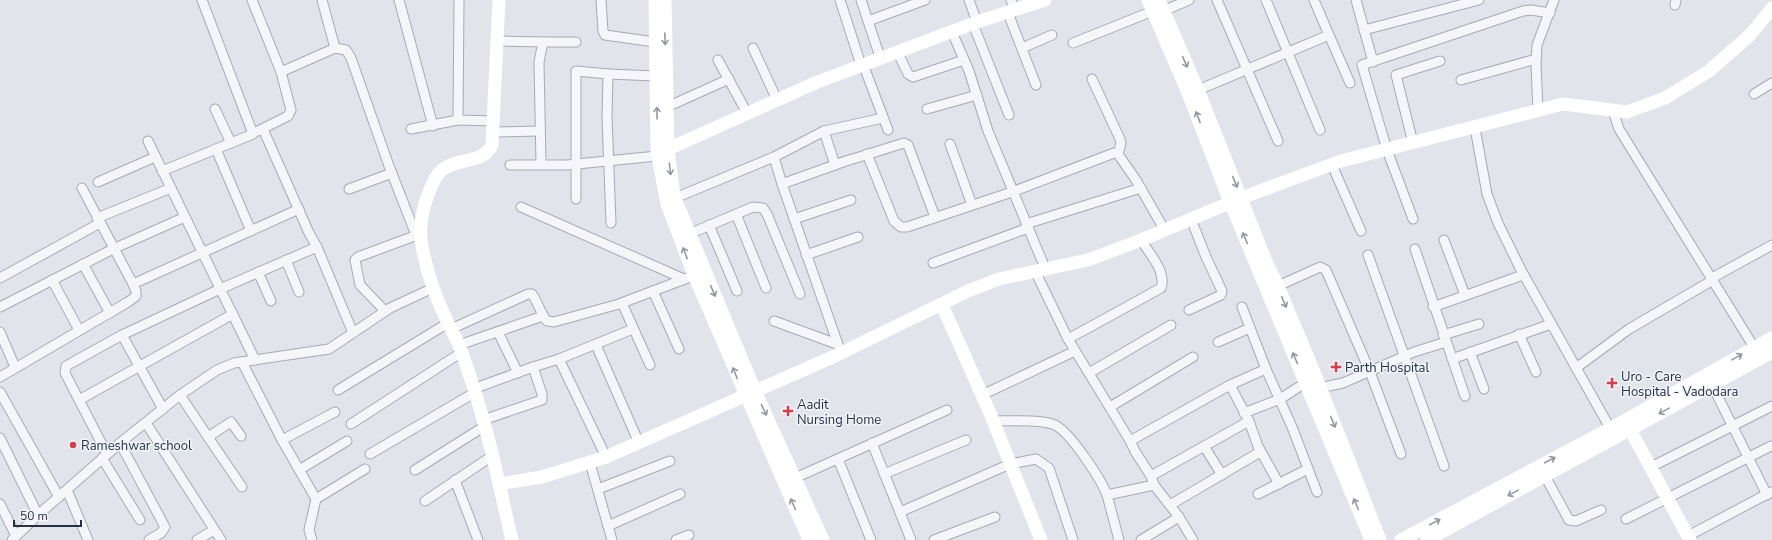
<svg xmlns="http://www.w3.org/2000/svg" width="1772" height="540" font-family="'Nunito Sans',sans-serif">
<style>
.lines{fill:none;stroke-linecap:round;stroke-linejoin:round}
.street-casing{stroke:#a6aab6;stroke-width:11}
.street{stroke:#f4f6f9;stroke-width:9}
.secondary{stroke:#fff;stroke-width:13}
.oneway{stroke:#9498a2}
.poi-dot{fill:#da3c4a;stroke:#f1f4f8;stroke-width:1.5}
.labels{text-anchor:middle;stroke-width:3;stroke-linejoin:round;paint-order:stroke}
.poi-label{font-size:13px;fill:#283045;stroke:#f1f4f8;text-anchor:start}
</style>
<rect width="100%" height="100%" fill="#e1e4eb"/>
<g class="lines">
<defs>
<g id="street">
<path d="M 252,0 L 281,72 L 335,48 L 322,0"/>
<path d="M 399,0 L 433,126"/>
<path d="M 601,0 L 603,31 L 605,35 L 655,42"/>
<path d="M 840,0 L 861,65"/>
<path d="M 861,0 L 880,57"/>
<path d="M 969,0 L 977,22"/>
<path d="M 1011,0 L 1015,11"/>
<path d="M 1217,0 L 1278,141"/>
<path d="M 1266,0 L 1320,130"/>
<path d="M 1356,0 L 1373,62"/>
<path d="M 1675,5 L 1676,0"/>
<path d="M 1163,11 L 1189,0"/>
<path d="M 1008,13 L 1036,85"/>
<path d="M 868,21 L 925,0"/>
<path d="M 973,24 L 1009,115"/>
<path d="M 1364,30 L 1479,0"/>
<path d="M 952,32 L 969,71 L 988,131 L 1045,268"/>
<path d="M 1329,35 L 1350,83"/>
<path d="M 498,41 L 543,42 L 539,62 L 541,164"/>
<path d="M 543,42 L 576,42"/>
<path d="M 1073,43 L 1153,11"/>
<path d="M 335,48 L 346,50 L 351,58 L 389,166 L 416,235"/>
<path d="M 753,48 L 777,100"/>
<path d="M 1022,48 L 1052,35"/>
<path d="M 897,51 L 908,74 L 913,77 L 964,60"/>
<path d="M 718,60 L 747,113"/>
<path d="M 863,64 L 888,130"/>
<path d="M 608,74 L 655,76"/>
<path d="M 1092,79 L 1120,139 L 1121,143 L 1118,154"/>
<path d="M 1461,80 L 1536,59"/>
<path d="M 1198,90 L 1329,35 L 1314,0"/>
<path d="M 1754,94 L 1772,83"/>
<path d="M 667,107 L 729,79"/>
<path d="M 215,109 L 231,143"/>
<path d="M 927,109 L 977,95"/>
<path d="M 1538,111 L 1536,64 L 1537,45 L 1554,0"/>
<path d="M 1613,111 L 1619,129 L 1757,352"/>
<path d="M 458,120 L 494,121"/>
<path d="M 1475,128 L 1487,194 L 1498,223 L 1521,270 L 1610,428"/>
<path d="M 263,129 L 309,233 L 317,247 L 353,333"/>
<path d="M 411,129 L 458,120 L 459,0"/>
<path d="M 258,131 L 288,116 L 291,110 L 281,72"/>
<path d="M 824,131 L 835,165"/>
<path d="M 493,132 L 540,131"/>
<path d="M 148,141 L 255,360"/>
<path d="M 1413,143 L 1396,75 L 1440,61"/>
<path d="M 950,144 L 972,205"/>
<path d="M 216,149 L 251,231"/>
<path d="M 867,154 L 894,221 L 901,227 L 907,227 L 1012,192 L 1114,153 L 1118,154 L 1136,180 L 1164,229"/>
<path d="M 774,157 L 824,131 L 883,118"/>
<path d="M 510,165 L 567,165 L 657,156"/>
<path d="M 1332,165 L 1361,231"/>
<path d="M 162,171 L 253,134 L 202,0"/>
<path d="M 98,182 L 155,157"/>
<path d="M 782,184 L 841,353"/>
<path d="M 349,189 L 392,173"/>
<path d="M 675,198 L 774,157 L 782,184 L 843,162 L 904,143 L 908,145 L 935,217"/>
<path d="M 576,199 L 576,71 L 608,74 L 607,117 L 611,223"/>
<path d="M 521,207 L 684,279"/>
<path d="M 736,214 L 766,288"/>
<path d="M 97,218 L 171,188"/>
<path d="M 794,219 L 851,200"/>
<path d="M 1413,219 L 1387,150 L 1362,65 L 1523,11 L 1531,10 L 1550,13"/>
<path d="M 1026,224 L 1141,188"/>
<path d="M 709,225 L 737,291"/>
<path d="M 689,234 L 753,207 L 763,208 L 767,214 L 800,294"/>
<path d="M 1444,240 L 1465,295"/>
<path d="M 1415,249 L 1465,396"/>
<path d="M 806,255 L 858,237"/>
<path d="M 1368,255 L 1444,466"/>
<path d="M 286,260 L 299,292"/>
<path d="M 933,263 L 1028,228"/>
<path d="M 83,264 L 110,313"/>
<path d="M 1035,271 L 1068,339 L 1129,439 L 1136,453 L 1151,476 L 1154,485 L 1179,517 L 1193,540"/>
<path d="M 258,272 L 271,301"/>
<path d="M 0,278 L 100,223"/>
<path d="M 1712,278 L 1772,245"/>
<path d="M 52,280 L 79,330"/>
<path d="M 133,284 L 299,209"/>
<path d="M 1278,286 L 1320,267 L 1326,270 L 1370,372 L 1401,454"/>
<path d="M 653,291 L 679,349"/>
<path d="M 622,303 L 650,365"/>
<path d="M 0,307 L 113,249 L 185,217"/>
<path d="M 1242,307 L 1266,369 L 1292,427 L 1317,492"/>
<path d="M 1433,307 L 1523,275"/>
<path d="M 1189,310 L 1221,295 L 1222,291 L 1206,257 L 1191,219"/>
<path d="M 385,311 L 360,285 L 355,260 L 358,257 L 420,234"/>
<path d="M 774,321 L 834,343 L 837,342"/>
<path d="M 451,329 L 528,294 L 532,294 C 538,302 540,313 547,321 L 554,322 L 619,304 L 698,274"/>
<path d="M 0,332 L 15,367"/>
<path d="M 498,332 L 518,373"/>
<path d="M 1519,334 L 1536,372"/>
<path d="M 122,335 L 163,409"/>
<path d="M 1443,335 L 1479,324"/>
<path d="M 1068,339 L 1161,288 C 1167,272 1149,253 1141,240"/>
<path d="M 1218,342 L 1250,328"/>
<path d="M 459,345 L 543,316"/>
<path d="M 596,345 L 639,443"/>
<path d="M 1470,352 L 1484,389"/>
<path d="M 1452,359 L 1551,324"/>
<path d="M 242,362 L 282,440 L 335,412"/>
<path d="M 1576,368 L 1629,329 L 1713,280"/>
<path d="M 1089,373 L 1171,325"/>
<path d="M 0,377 L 128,302 L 136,296 L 136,291 L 133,284 L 82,188"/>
<path d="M 1712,385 L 1767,495"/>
<path d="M 1319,388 L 1343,383 L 1414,352 L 1446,342"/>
<path d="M 473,389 L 533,367 L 559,359"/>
<path d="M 338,390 L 448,323"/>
<path d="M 0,392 L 59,497"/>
<path d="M 180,395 L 208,437 L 231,422 L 241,436"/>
<path d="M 982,395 L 1075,351"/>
<path d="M 79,400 L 233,314"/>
<path d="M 1110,407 L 1193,357"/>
<path d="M 1244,413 L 1280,399 L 1305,383"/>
<path d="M 483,420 L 542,400 L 542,394 L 533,367"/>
<path d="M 994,421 C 1008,421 1042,419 1055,425 C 1070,432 1101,479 1107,495"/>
<path d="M 146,423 L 221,540"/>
<path d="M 351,424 L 462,352"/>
<path d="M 208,437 L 242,487"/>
<path d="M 0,438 L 38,515"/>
<path d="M 282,440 L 316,499 L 365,469"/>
<path d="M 1130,441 L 1230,385 L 1266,369"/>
<path d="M 120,443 L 165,527 L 161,533 L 149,540"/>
<path d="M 872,443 L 911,540"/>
<path d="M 1204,446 L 1222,475"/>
<path d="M 1259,448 L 1279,484"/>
<path d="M 107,454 L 65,373 L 66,366 L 122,335 L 220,289 L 317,247"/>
<path d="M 370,454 L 474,393"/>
<path d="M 606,457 L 559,359 L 633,329"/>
<path d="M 102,458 L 140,520"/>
<path d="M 838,459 L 871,540"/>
<path d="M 590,463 L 612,540"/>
<path d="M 1651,467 L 1772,406"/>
<path d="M 299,470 L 347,441"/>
<path d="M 415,470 L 485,426"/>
<path d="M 884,474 L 966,440"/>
<path d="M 1151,476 L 1249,421"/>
<path d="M 1545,476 L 1569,520 L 1576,521 L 1601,510"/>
<path d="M 795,478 L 947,410"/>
<path d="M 455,480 L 478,540"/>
<path d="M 598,489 L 670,461"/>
<path d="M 67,490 L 88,540"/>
<path d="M 1258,494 L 1308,469"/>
<path d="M 425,501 L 492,456"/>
<path d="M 0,504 L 16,536"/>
<path d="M 1170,505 L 1260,452 L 1249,421 L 1230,385"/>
<path d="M 900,512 L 1010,464 L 1036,459 L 1049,468 L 1073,540"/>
<path d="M 1626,519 L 1771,446"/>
<path d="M 608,526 L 680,494"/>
<path d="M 1688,536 L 1771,492"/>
<path d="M 12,540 L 38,515 L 120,443 L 180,395 L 217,370 L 234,363 L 329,349 L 390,308 L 433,288"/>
<path d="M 197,540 L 214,530"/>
<path d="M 312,540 L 309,530 L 316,499"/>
<path d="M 676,540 L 689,535"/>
<path d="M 934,540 L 995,517"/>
<path d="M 1119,540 L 1107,495 L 1154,485"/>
<path d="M 1141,540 L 1179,517"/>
</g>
</defs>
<use href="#street" class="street-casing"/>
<use href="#street" class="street"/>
<g class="secondary">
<path d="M 499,0 L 492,145 C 483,165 457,157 442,170 C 437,174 432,184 430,190 C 423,206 418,229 422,246 C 427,273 436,299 448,323 C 453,333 459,343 462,353 C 477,396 490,440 499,484 C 504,503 507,521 512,540"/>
<path d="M 655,0 L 657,151 L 667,204 L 694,275 L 809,540"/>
<path d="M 665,0 L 668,149 L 674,196 L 755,391 L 823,540"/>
<path d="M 1148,0 L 1188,93 L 1230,202 L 1371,540"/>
<path d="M 1159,0 L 1198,90 L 1267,264 L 1278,286 L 1316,377 L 1380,540"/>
<path d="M 662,150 L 668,149 L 815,83 L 977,22 L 1045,0"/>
<path d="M 942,305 L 990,413 L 1041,540"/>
<path d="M 1626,422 L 1690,540"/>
<path d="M 499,484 L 542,477 L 606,457 L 835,356 L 968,291 L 999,279 L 1088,260 L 1141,240 L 1241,198 L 1341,161 L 1563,104 L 1627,112 L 1665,98 L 1709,71 L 1750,35 L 1772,8"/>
<path d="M 1401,540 L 1626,420 L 1772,338"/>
<path d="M 1427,540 L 1772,352"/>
</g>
</g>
<defs><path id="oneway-shaft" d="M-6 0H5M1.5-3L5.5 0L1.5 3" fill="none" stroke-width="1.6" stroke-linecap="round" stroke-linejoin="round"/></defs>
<g class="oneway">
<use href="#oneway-shaft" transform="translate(665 39) rotate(88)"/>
<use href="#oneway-shaft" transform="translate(1185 62) rotate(66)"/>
<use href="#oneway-shaft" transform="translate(657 113) rotate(-91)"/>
<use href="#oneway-shaft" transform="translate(1198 117) rotate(-111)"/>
<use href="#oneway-shaft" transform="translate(670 169) rotate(84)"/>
<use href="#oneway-shaft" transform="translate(1235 182) rotate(68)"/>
<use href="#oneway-shaft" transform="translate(1245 238) rotate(-113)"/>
<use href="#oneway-shaft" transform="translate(685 253) rotate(-111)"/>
<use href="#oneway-shaft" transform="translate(713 291) rotate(67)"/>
<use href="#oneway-shaft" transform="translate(1284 302) rotate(67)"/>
<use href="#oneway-shaft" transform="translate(1737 357) rotate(-29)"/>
<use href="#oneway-shaft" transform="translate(1295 358) rotate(-113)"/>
<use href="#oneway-shaft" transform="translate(735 373) rotate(-112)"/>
<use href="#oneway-shaft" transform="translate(764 410) rotate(65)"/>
<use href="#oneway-shaft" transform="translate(1664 411) rotate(151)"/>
<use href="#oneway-shaft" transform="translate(1333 422) rotate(68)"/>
<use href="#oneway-shaft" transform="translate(1550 460) rotate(-28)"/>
<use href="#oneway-shaft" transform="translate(1513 493) rotate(151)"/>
<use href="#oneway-shaft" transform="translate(793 504) rotate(-114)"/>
<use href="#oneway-shaft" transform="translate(1356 504) rotate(-113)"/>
<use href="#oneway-shaft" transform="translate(1435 522) rotate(-28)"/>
</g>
<g class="poi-dot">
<path d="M1334 361h4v4h4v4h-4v4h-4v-4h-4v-4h4z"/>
<path d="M1610 377h4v4h4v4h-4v4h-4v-4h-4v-4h4z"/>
<path d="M786 405h4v4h4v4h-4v4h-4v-4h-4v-4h4z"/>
<circle cx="73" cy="445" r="4"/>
</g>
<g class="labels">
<g class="poi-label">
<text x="1345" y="372">Parth Hospital</text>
<text x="1621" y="381">Uro - Care<tspan x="1621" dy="15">Hospital - Vadodara</tspan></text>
<text x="797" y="409">Aadit<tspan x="797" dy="15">Nursing Home</tspan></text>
<text x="81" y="450">Rameshwar school</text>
</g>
</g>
<path d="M14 520v6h67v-6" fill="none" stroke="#283045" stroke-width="2"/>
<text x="20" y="520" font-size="12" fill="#283045" stroke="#f1f4f8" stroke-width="3" paint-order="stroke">50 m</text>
</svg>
